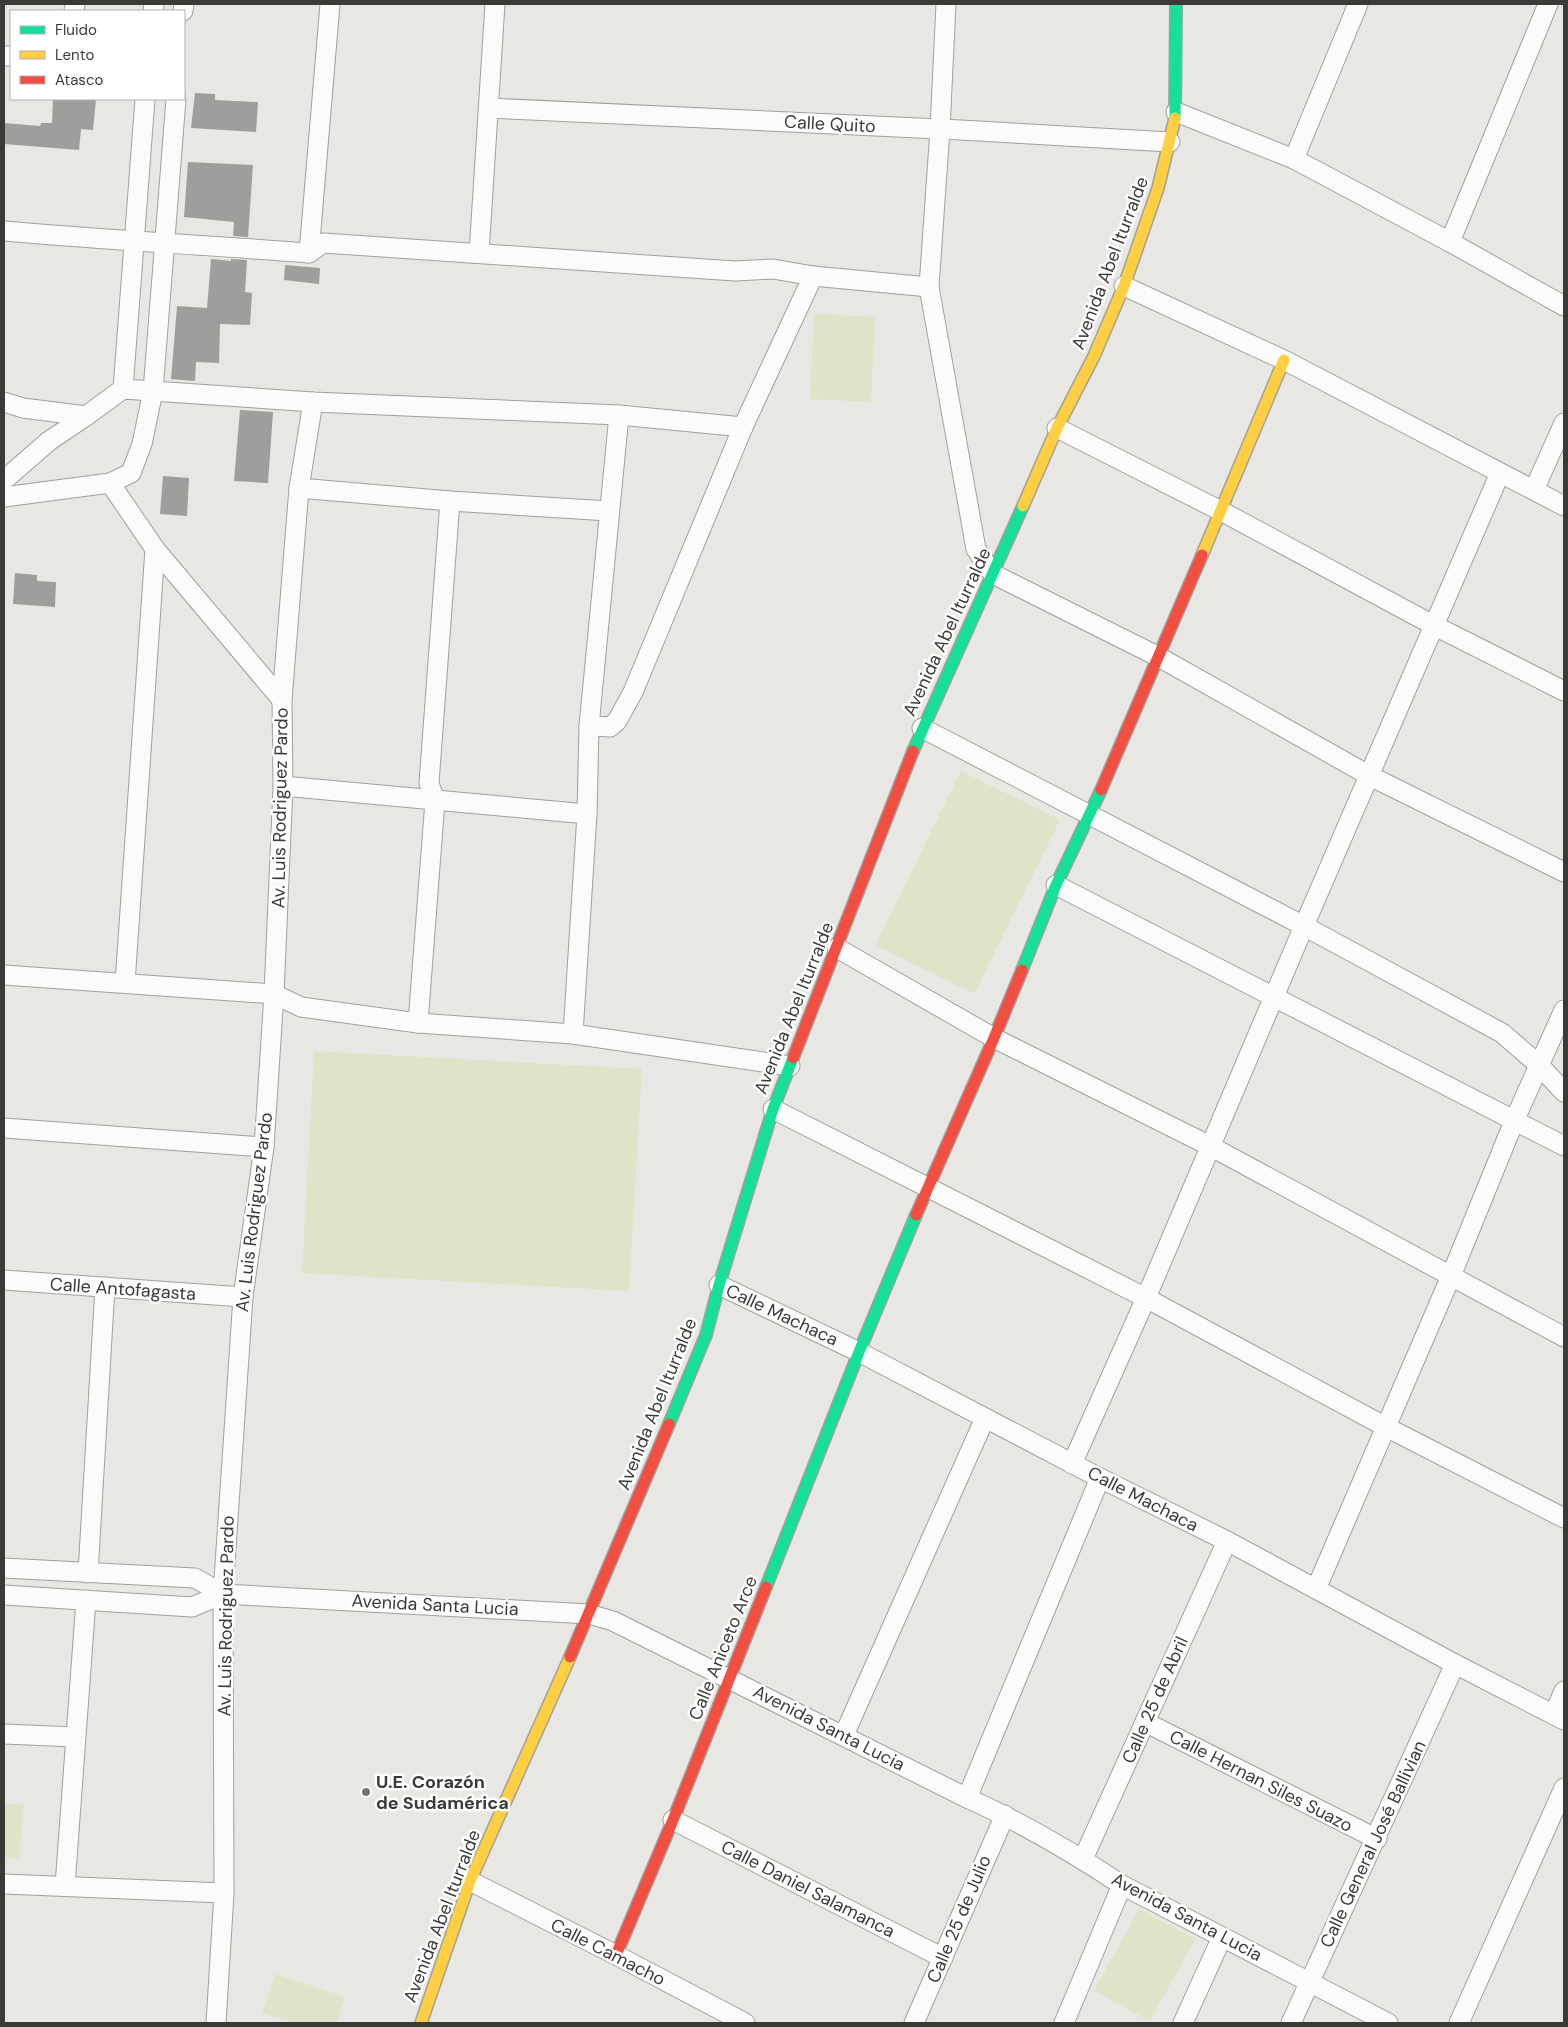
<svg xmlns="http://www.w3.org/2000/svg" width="1568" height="2027" font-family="'DM Sans',sans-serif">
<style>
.green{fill:#dfe3c8}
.building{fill:#a09e9d}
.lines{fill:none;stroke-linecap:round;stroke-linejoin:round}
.street-casing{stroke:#a0a09d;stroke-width:21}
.fast-casing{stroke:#a0a09d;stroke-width:14}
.slow-casing{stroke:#a0a09d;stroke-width:14}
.jam-casing{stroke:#a0a09d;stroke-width:14}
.street{stroke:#fcfbfb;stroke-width:19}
.fast{stroke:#16e098;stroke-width:11}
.slow{stroke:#ffcf43;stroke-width:11}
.jam{stroke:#f24e42;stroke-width:11}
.poi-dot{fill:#777773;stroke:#fff;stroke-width:2}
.labels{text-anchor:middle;stroke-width:5;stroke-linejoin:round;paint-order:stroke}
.street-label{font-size:18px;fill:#3a3a37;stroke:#fff}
.poi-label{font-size:18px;font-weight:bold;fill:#3a3a37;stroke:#fff;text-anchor:start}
</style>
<rect width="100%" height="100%" fill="#e8e7e3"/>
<g class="green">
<path d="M 814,314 L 875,317 L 871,402 L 810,399 Z"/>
<path d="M 961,771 L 1060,820 L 974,994 L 875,945 Z"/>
<path d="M 314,1051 L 642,1069 L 629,1291 L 302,1273 Z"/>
<path d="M 4,1803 L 24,1805 L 19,1859 L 4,1857 Z"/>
<path d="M 1139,1909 L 1195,1939 L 1150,2021 L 1094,1991 Z"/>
<path d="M 275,1974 L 345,1997 L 336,2023 L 294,2023 L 262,2013 Z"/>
</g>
<g class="building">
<path d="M 195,93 L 215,94 L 215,100 L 258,102 L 256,132 L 191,128 Z"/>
<path d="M 53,99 L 96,99 L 93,130 L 81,129 L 79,150 L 4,144 L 4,123 L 40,126 L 41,123 L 52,123 Z"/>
<path d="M 188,162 L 253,165 L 248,237 L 233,236 L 234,222 L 184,217 Z"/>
<path d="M 211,259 L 231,261 L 231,259 L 247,260 L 245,292 L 252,293 L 250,325 L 220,324 L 219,363 L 196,362 L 195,381 L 171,379 L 177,306 L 207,308 Z"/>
<path d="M 285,265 L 320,268 L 319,284 L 284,280 Z"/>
<path d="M 240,410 L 273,412 L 268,483 L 234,481 Z"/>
<path d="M 163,476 L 189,478 L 187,516 L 160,514 Z"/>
<path d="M 15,573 L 37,575 L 37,581 L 56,582 L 55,607 L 13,604 Z"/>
</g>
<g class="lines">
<defs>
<g id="street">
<path d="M 946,4 L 940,129 L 929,287 L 976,549 L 993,574 L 1159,657 L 1370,776 L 1564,872"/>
<path d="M 74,11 L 75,4"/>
<path d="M 153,11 L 154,4"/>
<path d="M 183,11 L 184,4"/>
<path d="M 4,56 L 11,56"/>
<path d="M 489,108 L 961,130 L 1170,142"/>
<path d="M 1176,112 L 1294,159 L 1450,242 L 1564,306"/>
<path d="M 1294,159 L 1358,4"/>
<path d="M 4,231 C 105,240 207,245 309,253 L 323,243 L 735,271 L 773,269 L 813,276 L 929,287"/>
<path d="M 1450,242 L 1548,4"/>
<path d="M 309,253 L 330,4"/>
<path d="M 479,253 L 495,4"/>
<path d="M 1124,286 L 1284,360 L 1564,506"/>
<path d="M 123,389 L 145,99"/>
<path d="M 4,402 L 23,408 L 86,416 L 123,389 L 313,402 L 619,415 L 743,427"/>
<path d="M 1057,428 L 1221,511 L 1435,626 L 1564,691"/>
<path d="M 4,480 L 49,441 L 86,416"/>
<path d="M 110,483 L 131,473 L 142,444 L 153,391 L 176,99"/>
<path d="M 299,488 L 450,501 L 609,511"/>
<path d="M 1534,490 L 1564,423"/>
<path d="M 4,497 L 110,483 L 155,549 L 282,700"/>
<path d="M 589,726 L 610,727 L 617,721 L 633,692 L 743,427 L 813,276"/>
<path d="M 922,728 L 1304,926 L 1502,1033 L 1539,1065 L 1564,1092"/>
<path d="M 283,786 L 587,814"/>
<path d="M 1056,885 L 1564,1146"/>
<path d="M 837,948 L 994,1038 L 1210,1146 L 1564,1337"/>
<path d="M 4,975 L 274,994 L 301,1007 L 418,1023 L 573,1034 L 790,1066"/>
<path d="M 125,983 L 155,549"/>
<path d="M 418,1023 L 435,801 L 429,783 L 450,501"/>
<path d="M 573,1034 L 587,814 L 589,726 L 619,415"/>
<path d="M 773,1109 L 1146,1298 L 1386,1427 L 1564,1518"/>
<path d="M 4,1128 L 264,1147"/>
<path d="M 4,1280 L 243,1297"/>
<path d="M 719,1285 L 859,1352 L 1100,1478 L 1227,1541 L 1455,1664 L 1564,1720"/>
<path d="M 1072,1464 L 1146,1298 L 1304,926 L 1500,473"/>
<path d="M 4,1568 L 195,1578 L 223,1594 L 589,1614 L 613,1621 L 967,1798 C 1021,1822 1072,1852 1122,1885 L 1388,2023"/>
<path d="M 88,1573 L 105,1287"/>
<path d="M 1316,1589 L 1451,1276 L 1515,1119 L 1564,1010"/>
<path d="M 4,1595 L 192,1607 L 223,1594"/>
<path d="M 1554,1714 L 1564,1691"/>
<path d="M 1145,1722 L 1377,1839"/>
<path d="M 4,1734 L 75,1737"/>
<path d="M 844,1735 L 985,1418"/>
<path d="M 967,1798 L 1100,1478"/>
<path d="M 673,1820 L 943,1958"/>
<path d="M 1083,1859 L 1227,1541"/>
<path d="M 470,1881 L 616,1955 L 745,2023"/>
<path d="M 4,1884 L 224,1893"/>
<path d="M 65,1886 L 86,1600"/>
<path d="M 216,2023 L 224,1893 L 223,1594 L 243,1297 L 264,1147 L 274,994 L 283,786 L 282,700 L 299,488 L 313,402"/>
<path d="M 914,2023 L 1005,1815"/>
<path d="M 1064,2023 L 1122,1885"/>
<path d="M 1183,2023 L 1222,1937"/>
<path d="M 1291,2023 L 1455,1664"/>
<path d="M 1459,2023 L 1564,1788"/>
</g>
<g id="fast">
<path d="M 1175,118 L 1176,4"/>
<path d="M 913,751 L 1023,506"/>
<path d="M 1022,970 L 1056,885 L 1101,790"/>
<path d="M 669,1424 L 706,1335 L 719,1285 L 773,1109 L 793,1058"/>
<path d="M 766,1587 L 859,1352 L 916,1215"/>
</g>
<g id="slow">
<path d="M 1023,506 L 1057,428 L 1094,356 L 1124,286 L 1158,188 L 1175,118"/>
<path d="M 1202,555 L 1284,360"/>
<path d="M 421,2023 L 470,1881 L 570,1657"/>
</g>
<g id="jam">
<path d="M 1101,790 L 1202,555"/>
<path d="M 793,1058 L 913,751"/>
<path d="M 916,1215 L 994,1038 L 1022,970"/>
<path d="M 570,1657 L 669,1424"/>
<path d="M 616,1955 L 673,1820 L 766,1587"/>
</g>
</defs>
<use href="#street" class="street-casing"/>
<use href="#fast" class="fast-casing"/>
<use href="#slow" class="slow-casing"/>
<use href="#jam" class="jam-casing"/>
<use href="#street" class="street"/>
<use href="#fast" class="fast"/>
<use href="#slow" class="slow"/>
<use href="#jam" class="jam"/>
</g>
<circle class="poi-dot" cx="366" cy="1792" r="5"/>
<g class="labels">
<g class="street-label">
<text transform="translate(830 124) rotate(3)" y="6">Calle Quito</text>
<text transform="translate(1110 263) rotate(-69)" y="6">Avenida Abel Iturralde</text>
<text transform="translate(947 632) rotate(-65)" y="6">Avenida Abel Iturralde</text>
<text transform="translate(280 808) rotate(-89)" y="6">Av. Luis Rodriguez Pardo</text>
<text transform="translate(794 1008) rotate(-68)" y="6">Avenida Abel Iturralde</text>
<text transform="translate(254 1212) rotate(-83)" y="6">Av. Luis Rodriguez Pardo</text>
<text transform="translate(123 1289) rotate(4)" y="6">Calle Antofagasta</text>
<text transform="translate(782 1315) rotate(25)" y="6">Calle Machaca</text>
<text transform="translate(657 1404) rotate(-68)" y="6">Avenida Abel Iturralde</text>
<text transform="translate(1143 1499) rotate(27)" y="6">Calle Machaca</text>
<text transform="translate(435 1605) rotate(3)" y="6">Avenida Santa Lucia</text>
<text transform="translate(226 1616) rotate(-89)" y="6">Av. Luis Rodriguez Pardo</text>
<text transform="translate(723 1648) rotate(-68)" y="6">Calle Aniceto Arce</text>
<text transform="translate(1155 1700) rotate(-66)" y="6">Calle 25 de Abril</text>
<text transform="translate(829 1728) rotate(27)" y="6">Avenida Santa Lucia</text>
<text transform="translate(1261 1781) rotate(27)" y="6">Calle Hernan Siles Suazo</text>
<text transform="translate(1373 1844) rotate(-65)" y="6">Calle General José Ballivian</text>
<text transform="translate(808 1889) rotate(27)" y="6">Calle Daniel Salamanca</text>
<text transform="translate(442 1916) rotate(-69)" y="6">Avenida Abel Iturralde</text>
<text transform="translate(1187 1917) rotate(28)" y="6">Avenida Santa Lucia</text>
<text transform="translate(959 1919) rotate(-67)" y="6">Calle 25 de Julio</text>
<text transform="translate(608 1952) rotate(27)" y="6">Calle Camacho</text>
</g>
<g class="poi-label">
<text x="376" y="1788">U.E. Corazón<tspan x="376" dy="21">de Sudamérica</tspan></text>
</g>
</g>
<rect width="1568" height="2027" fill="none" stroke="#3a3a37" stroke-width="10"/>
<rect x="10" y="10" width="175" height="90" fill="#ffffff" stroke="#b0b0af"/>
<rect x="20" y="26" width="25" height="8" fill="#16e098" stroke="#b0b0af"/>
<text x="55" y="35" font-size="15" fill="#3a3a37">Fluido</text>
<rect x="20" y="51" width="25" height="8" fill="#ffcf43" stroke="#b0b0af"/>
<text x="55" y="60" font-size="15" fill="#3a3a37">Lento</text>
<rect x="20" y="76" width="25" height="8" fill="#f24e42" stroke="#b0b0af"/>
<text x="55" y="85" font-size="15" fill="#3a3a37">Atasco</text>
</svg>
